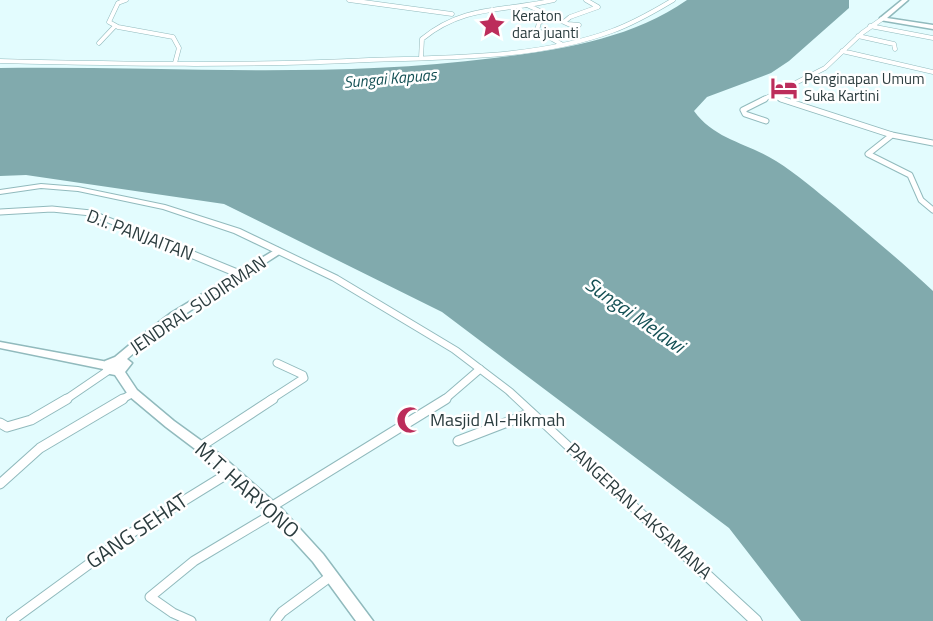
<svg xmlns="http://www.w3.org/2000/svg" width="933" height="621" font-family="'Titillium Web',sans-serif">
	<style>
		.water { fill: #81aaad }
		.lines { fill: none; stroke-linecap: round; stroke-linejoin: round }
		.minor-far3-casing { stroke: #91babd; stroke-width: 5 }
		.minor-far2-casing { stroke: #91babd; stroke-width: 7 }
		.minor-far1-casing { stroke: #91babd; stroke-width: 9 }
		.minor-casing { stroke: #91babd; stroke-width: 11 }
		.tertiary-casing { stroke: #91babd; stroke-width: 2 }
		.primary-casing { stroke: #91babd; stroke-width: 3 }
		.trunk-casing { stroke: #91babd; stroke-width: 3 }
		.minor-far3 { stroke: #fff; stroke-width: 4 }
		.minor-far2 { stroke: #fff; stroke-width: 5 }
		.minor-far1 { stroke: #fff; stroke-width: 7 }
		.minor { stroke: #fff; stroke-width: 9 }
		.tertiary { fill: #fff; fill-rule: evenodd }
		.primary { fill: #fff; fill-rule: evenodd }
		.trunk { fill: #fff; fill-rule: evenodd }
		.labels { text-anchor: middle; stroke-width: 5; stroke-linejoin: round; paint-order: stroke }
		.far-poi-label { font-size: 15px; fill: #2c3d3f; stroke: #fff; text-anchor: start }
		.far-water-label { font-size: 16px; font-style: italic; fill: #155155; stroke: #fff }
		.street-label { font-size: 18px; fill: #2c3d3f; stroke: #fff }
		.poi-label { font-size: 18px; fill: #2c3d3f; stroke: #fff; text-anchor: start }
		.water-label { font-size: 20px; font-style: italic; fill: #155155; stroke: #fff }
		.near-street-label { font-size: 21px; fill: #2c3d3f; stroke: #fff }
	</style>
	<rect width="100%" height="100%" fill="#e3fcfe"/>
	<path class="water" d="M687,0H849V8L789,61L771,73L707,97L694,111C715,140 748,143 776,161C797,174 816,191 835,206C868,234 901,261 933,291V621H801L729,528L442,312L224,204L26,175L0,176V68C165,66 330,79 494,58C560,50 631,39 687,0Z"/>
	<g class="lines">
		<defs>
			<path id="minor-far3" d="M126,0L118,3L109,22L118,27L173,37L179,48L175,63
				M349,0L452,14
				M529,6L549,15L539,23L537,30L561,44
				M549,15L568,24L579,25
				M564,22L570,17L598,7L586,0
				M870,26L933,38
				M858,36L894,44L895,49
				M99,43L115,26
				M842,51L933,72
				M421,58L422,39C465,4 504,12 554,0
				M0,61C123,64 246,66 369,60C449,57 536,59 612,31C634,23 653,12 673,0
				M772,96L785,100
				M762,100L825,68L862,33L882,19"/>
			<path id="minor-far2" d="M765,99L743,110L745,114L766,121
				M781,99L892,135L933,143
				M892,135L868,154L910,175L921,200L933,210
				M0,212L52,209L91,213L133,230"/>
			<path id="minor-far1" d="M130,229L242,275
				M65,400L109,370
				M121,400L133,393
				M270,400L304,378L303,375L277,363
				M444,400L480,369"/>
			<path id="minor" d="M0,423L7,427L31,420L67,399
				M458,441L531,413
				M201,446L273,399
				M0,484L40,448L123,399
				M271,507L446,399
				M11,621L133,532L232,471
				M191,621L173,613L150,597L194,561L276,512
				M275,621L282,612L331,576"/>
			<path id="tertiary" d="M41,184L78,187L165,205L240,229L338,276L458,348L512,389L760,617L762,621H748L506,393L452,352L332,280L234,233L163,209L78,191L41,188L0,194V190Z"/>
			<path id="primary" d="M902,0H908L887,18L933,25V29L880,20V18Z
				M0,342L108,362L114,366L108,370L0,348Z"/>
			<path id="trunk" d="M278,248L283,251L281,253C229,287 173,317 127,359L132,363L125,372L137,390L174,421L221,455L281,508L323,554L373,621H356L313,562L271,516L211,461L166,427L129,396L115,375L105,373L103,370L105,361L115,357L133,342L171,313Z"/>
		</defs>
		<use href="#minor-far3" class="minor-far3-casing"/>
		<use href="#minor-far2" class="minor-far2-casing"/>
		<use href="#minor-far1" class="minor-far1-casing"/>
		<use href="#minor" class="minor-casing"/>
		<use href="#tertiary" class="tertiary-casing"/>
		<use href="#primary" class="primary-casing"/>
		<use href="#trunk" class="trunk-casing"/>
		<use href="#minor-far3" class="minor-far3"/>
		<use href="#minor-far2" class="minor-far2"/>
		<use href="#minor-far1" class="minor-far1"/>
		<use href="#minor" class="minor"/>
		<use href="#tertiary" class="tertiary"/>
		<use href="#primary" class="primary"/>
		<use href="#trunk" class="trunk"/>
	</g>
	<defs>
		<symbol id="sight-bare" viewBox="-9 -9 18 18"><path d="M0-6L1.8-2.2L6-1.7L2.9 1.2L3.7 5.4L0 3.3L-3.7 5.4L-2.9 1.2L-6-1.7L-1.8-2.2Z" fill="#bc2d5b" stroke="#fff" stroke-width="2.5" paint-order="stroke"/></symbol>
		<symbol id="hotel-bare" viewBox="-9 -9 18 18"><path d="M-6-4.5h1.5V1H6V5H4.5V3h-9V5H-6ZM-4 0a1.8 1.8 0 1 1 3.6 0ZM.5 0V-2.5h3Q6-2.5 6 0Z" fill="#bc2d5b" stroke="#fff" stroke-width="2.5" paint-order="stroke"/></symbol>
		<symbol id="mosque-bare" viewBox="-9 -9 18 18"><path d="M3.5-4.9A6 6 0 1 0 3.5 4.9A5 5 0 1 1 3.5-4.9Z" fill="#bc2d5b" stroke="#fff" stroke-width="2.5" paint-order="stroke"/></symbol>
	</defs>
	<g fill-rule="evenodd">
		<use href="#sight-bare" x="473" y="6" width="38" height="38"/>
		<use href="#hotel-bare" x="765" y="69" width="38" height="38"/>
		<use href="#mosque-bare" x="391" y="401" width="38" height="38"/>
	</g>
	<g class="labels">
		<g class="far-poi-label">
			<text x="512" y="21">Keraton<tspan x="512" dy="17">dara juanti</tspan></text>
			<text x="804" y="84">Penginapan Umum<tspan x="804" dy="17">Suka Kartini</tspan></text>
		</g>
		<g class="far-water-label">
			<text transform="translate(390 78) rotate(-5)" y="6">Sungai Kapuas</text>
		</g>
		<g class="street-label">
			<text transform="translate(140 235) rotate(21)" y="6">D.I. PANJAITAN</text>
			<text transform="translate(198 305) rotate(-34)" y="6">JENDRAL SUDIRMAN</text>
			<text transform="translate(639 511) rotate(43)" y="6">PANGERAN LAKSAMANA</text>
		</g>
		<g class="poi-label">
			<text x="430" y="426">Masjid Al-Hikmah</text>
		</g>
		<g class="water-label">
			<text transform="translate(635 315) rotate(35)" y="7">Sungai Melawi</text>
		</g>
		<g class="near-street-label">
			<text transform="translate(247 490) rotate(42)" y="7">M.T. HARYONO</text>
			<text transform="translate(137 531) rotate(-34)" y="7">GANG SEHAT</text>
		</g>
	</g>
</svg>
